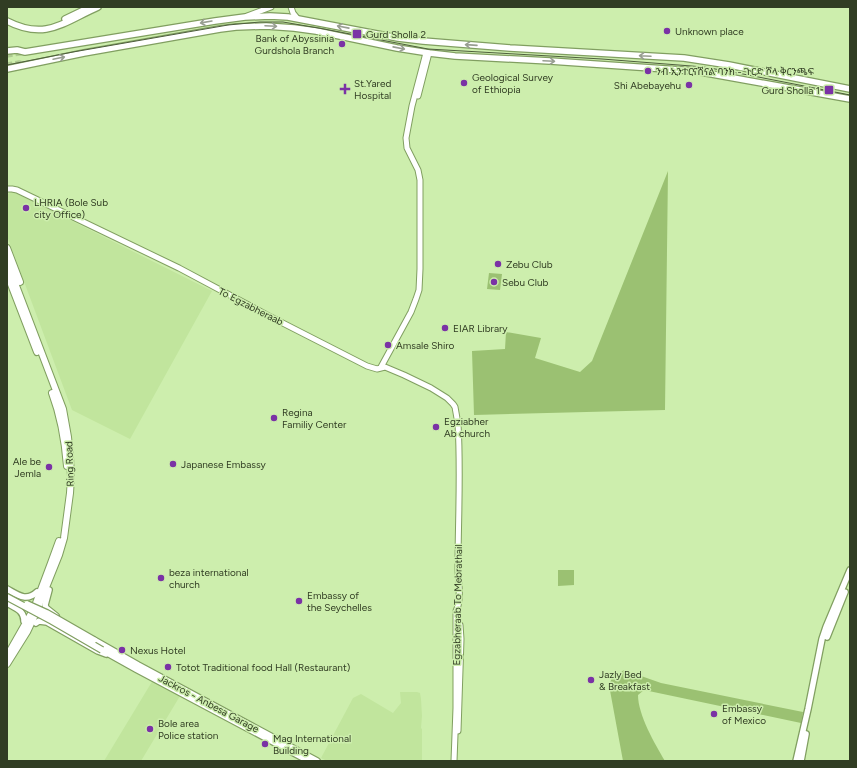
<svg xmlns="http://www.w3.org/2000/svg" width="857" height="768" font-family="Figtree,'Noto Sans Ethiopic',sans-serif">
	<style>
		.built { fill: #c1e59d }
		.green { fill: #9bc172 }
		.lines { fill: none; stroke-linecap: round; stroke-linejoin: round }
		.primary-tunnel { stroke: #aecb91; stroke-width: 5.5; stroke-dasharray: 5.5 3; stroke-linecap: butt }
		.secondary-casing { stroke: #819f61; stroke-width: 7 }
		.primary-casing { stroke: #819f61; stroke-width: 8 }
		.highway-casing { stroke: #819f61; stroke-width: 8 }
		.secondary { stroke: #fff; stroke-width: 5 }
		.primary { stroke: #fff; stroke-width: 5.5 }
		.highway { stroke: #fff; stroke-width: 6 }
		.tram { stroke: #4e5e3d; stroke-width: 1 }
		.primary-bridge-casing { stroke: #819f61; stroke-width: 8; stroke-linecap: butt }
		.primary-bridge { stroke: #fff; stroke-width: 5.5 }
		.oneway { stroke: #989e91 }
		.poi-dot { fill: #7a32a5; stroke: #cdeead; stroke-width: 1.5 }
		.labels { text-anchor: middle; stroke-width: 3; stroke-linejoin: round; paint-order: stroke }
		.poi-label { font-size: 10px; fill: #313d23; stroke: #cdeead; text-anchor: start }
		.street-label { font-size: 10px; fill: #313d23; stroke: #cdeead }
	</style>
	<rect width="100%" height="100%" fill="#cdeead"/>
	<path class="built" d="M12,191L212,291L130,439L72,410L7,236V195Z
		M153,680L180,696L141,761H104Z
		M400,692H417L420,693L421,699L422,716L421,728L422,729V761H327L321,758L353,698L361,694L393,713L401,703Z"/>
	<path class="green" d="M668,171L665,410L474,415L472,351L505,349L506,332L541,338L535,358L580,372L592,361Z
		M489,273L502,274L500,290L487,289Z
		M558,570H574V585L558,586Z
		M624,670L661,683L803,712L801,723L644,690L638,695C638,715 655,744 665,761H623L609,685L612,678Z"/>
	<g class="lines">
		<path class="primary-tunnel" d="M7,55L25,52
			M7,65L19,63L26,65"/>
		<defs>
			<path id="secondary" d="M291,7L293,13L297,18
				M247,16L271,7
				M418,96L429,53
				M7,189H12L17,190L179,268L269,316L367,366L377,369L385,367L404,375L431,388L447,398L453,404L455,407L458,424C461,472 458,520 458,568C458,580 462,600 456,611V708L454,761
				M381,367L411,312L416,299L419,290L420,269V180L418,170L407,148L406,138L412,106L426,53
				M458,731L461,639L460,625"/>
			<path id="primary" d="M65,19L90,7
				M7,21C46,41 64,22 98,7
				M7,51L17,50L25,52L215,21L245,17L270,16L288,17L398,38L423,41L510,48L684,58L729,65L850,89
				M7,69L84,53L220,29L236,27L266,26L294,28L316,31L397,48L429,53L455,56L550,61L695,71L850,99
				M7,589C18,595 26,602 37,592
				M49,590L45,605L46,608L56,616
				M7,603C15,608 24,610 24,621
				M36,623L39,621L47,622L98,651L106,654
				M827,637L845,592
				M94,640L138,665L317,761
				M102,650L136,669L309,761
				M796,761L808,709L822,639L826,627L850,570
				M801,761L806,734"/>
			<path id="highway" d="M7,248L20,282
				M7,262L63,409L68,437L70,457L71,477L70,493L64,538L59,555L35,615L27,632L7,664
				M7,274L37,352
				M52,393C61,417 65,441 67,466
				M36,603L51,563L59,541
				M7,656L32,612"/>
		</defs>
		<use href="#secondary" class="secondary-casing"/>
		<use href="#primary" class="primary-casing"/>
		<use href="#highway" class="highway-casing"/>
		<use href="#secondary" class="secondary"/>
		<use href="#primary" class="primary"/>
		<use href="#highway" class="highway"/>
		<path class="tram" d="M7,65L73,52L228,25L260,22H283L324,29L428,49L602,59L704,67L743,74L850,95"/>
		<defs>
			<path id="primary-bridge" d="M7,597L52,621L102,650
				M27,604L47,613L94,640"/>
		</defs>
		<use href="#primary-bridge" class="primary-bridge-casing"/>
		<use href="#primary-bridge" class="primary-bridge"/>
	</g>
	<defs><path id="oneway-shaft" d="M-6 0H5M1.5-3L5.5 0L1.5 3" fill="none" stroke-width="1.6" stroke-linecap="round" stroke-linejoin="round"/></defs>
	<g class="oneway">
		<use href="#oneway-shaft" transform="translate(206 22) rotate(170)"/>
		<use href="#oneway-shaft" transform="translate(271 26) rotate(3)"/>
		<use href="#oneway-shaft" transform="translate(343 27) rotate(-169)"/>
		<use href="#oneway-shaft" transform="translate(471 45) rotate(-176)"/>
		<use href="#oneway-shaft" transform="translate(399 48) rotate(11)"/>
		<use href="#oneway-shaft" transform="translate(645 56) rotate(-177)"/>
		<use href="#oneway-shaft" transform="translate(59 58) rotate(-12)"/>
		<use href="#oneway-shaft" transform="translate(549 61) rotate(3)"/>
	</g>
	<g class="poi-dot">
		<circle cx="667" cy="31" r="4"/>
		<rect x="352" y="29" width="10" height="10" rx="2"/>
		<circle cx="342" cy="44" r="4"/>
		<circle cx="648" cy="71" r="4"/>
		<circle cx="464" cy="83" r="4"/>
		<circle cx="689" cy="85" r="4"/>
		<path d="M343 83h4v4h4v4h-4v4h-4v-4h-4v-4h4z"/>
		<rect x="824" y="85" width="10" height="10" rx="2"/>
		<circle cx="26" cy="208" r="4"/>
		<circle cx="498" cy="264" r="4"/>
		<circle cx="494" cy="282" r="4"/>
		<circle cx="445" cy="328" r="4"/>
		<circle cx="388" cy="345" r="4"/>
		<circle cx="274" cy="418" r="4"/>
		<circle cx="436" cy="427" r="4"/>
		<circle cx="173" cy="464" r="4"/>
		<circle cx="49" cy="467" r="4"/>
		<circle cx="161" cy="578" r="4"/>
		<circle cx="299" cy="601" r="4"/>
		<circle cx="122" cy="650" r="4"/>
		<circle cx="168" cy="667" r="4"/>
		<circle cx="591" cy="680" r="4"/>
		<circle cx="714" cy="714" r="4"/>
		<circle cx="150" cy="729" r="4"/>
		<circle cx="265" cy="744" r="4"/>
	</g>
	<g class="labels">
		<g class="poi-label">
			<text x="675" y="35">Unknown place</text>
			<text x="366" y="38">Gurd Sholla 2</text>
			<text x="334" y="42" text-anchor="end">Bank of Abyssinia<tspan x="334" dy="12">Gurdshola Branch</tspan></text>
			<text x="656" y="75">ንብ ኢንተርናሽናል ባንክ - ጉርድ ሾላ ቅርንጫፍ</text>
			<text x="472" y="81">Geological Survey<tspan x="472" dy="12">of Ethiopia</tspan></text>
			<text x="354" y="87">St.Yared<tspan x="354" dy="12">Hospital</tspan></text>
			<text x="681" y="89" text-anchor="end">Shi Abebayehu</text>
			<text x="820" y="94" text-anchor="end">Gurd Sholla 1</text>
			<text x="34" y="206">LHRIA (Bole Sub<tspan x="34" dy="12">city Office)</tspan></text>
			<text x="506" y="268">Zebu Club</text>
			<text x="502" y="286">Sebu Club</text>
			<text x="453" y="332">EIAR Library</text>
			<text x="396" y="349">Amsale Shiro</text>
			<text x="282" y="416">Regina<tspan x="282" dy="12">Familiy Center</tspan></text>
			<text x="444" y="425">Egziabher<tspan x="444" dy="12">Ab church</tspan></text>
			<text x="41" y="465" text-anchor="end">Ale be<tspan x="41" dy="12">Jemla</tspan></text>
			<text x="181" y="468">Japanese Embassy</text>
			<text x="169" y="576">beza international<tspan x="169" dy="12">church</tspan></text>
			<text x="307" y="599">Embassy of<tspan x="307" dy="12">the Seychelles</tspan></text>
			<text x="130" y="654">Nexus Hotel</text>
			<text x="176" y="671">Totot Traditional food Hall (Restaurant)</text>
			<text x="599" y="678">Jazly Bed<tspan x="599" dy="12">&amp; Breakfast</tspan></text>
			<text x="722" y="712">Embassy<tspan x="722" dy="12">of Mexico</tspan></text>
			<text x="158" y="727">Bole area<tspan x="158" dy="12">Police station</tspan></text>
			<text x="273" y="742">Mag International<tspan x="273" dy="12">Building</tspan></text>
		</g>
		<g class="street-label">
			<text transform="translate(251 306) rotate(27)" y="4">To Egzabheraab</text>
			<text transform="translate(69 464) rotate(-92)" y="4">Ring Road</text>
			<text transform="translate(457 605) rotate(-89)" y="4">Egzabheraab To Mebrathail</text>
			<text transform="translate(209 703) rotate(28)" y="4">Jackros - Anbesa Garage</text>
		</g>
	</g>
	<rect width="857" height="768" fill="none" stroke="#313d23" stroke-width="16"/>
</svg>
